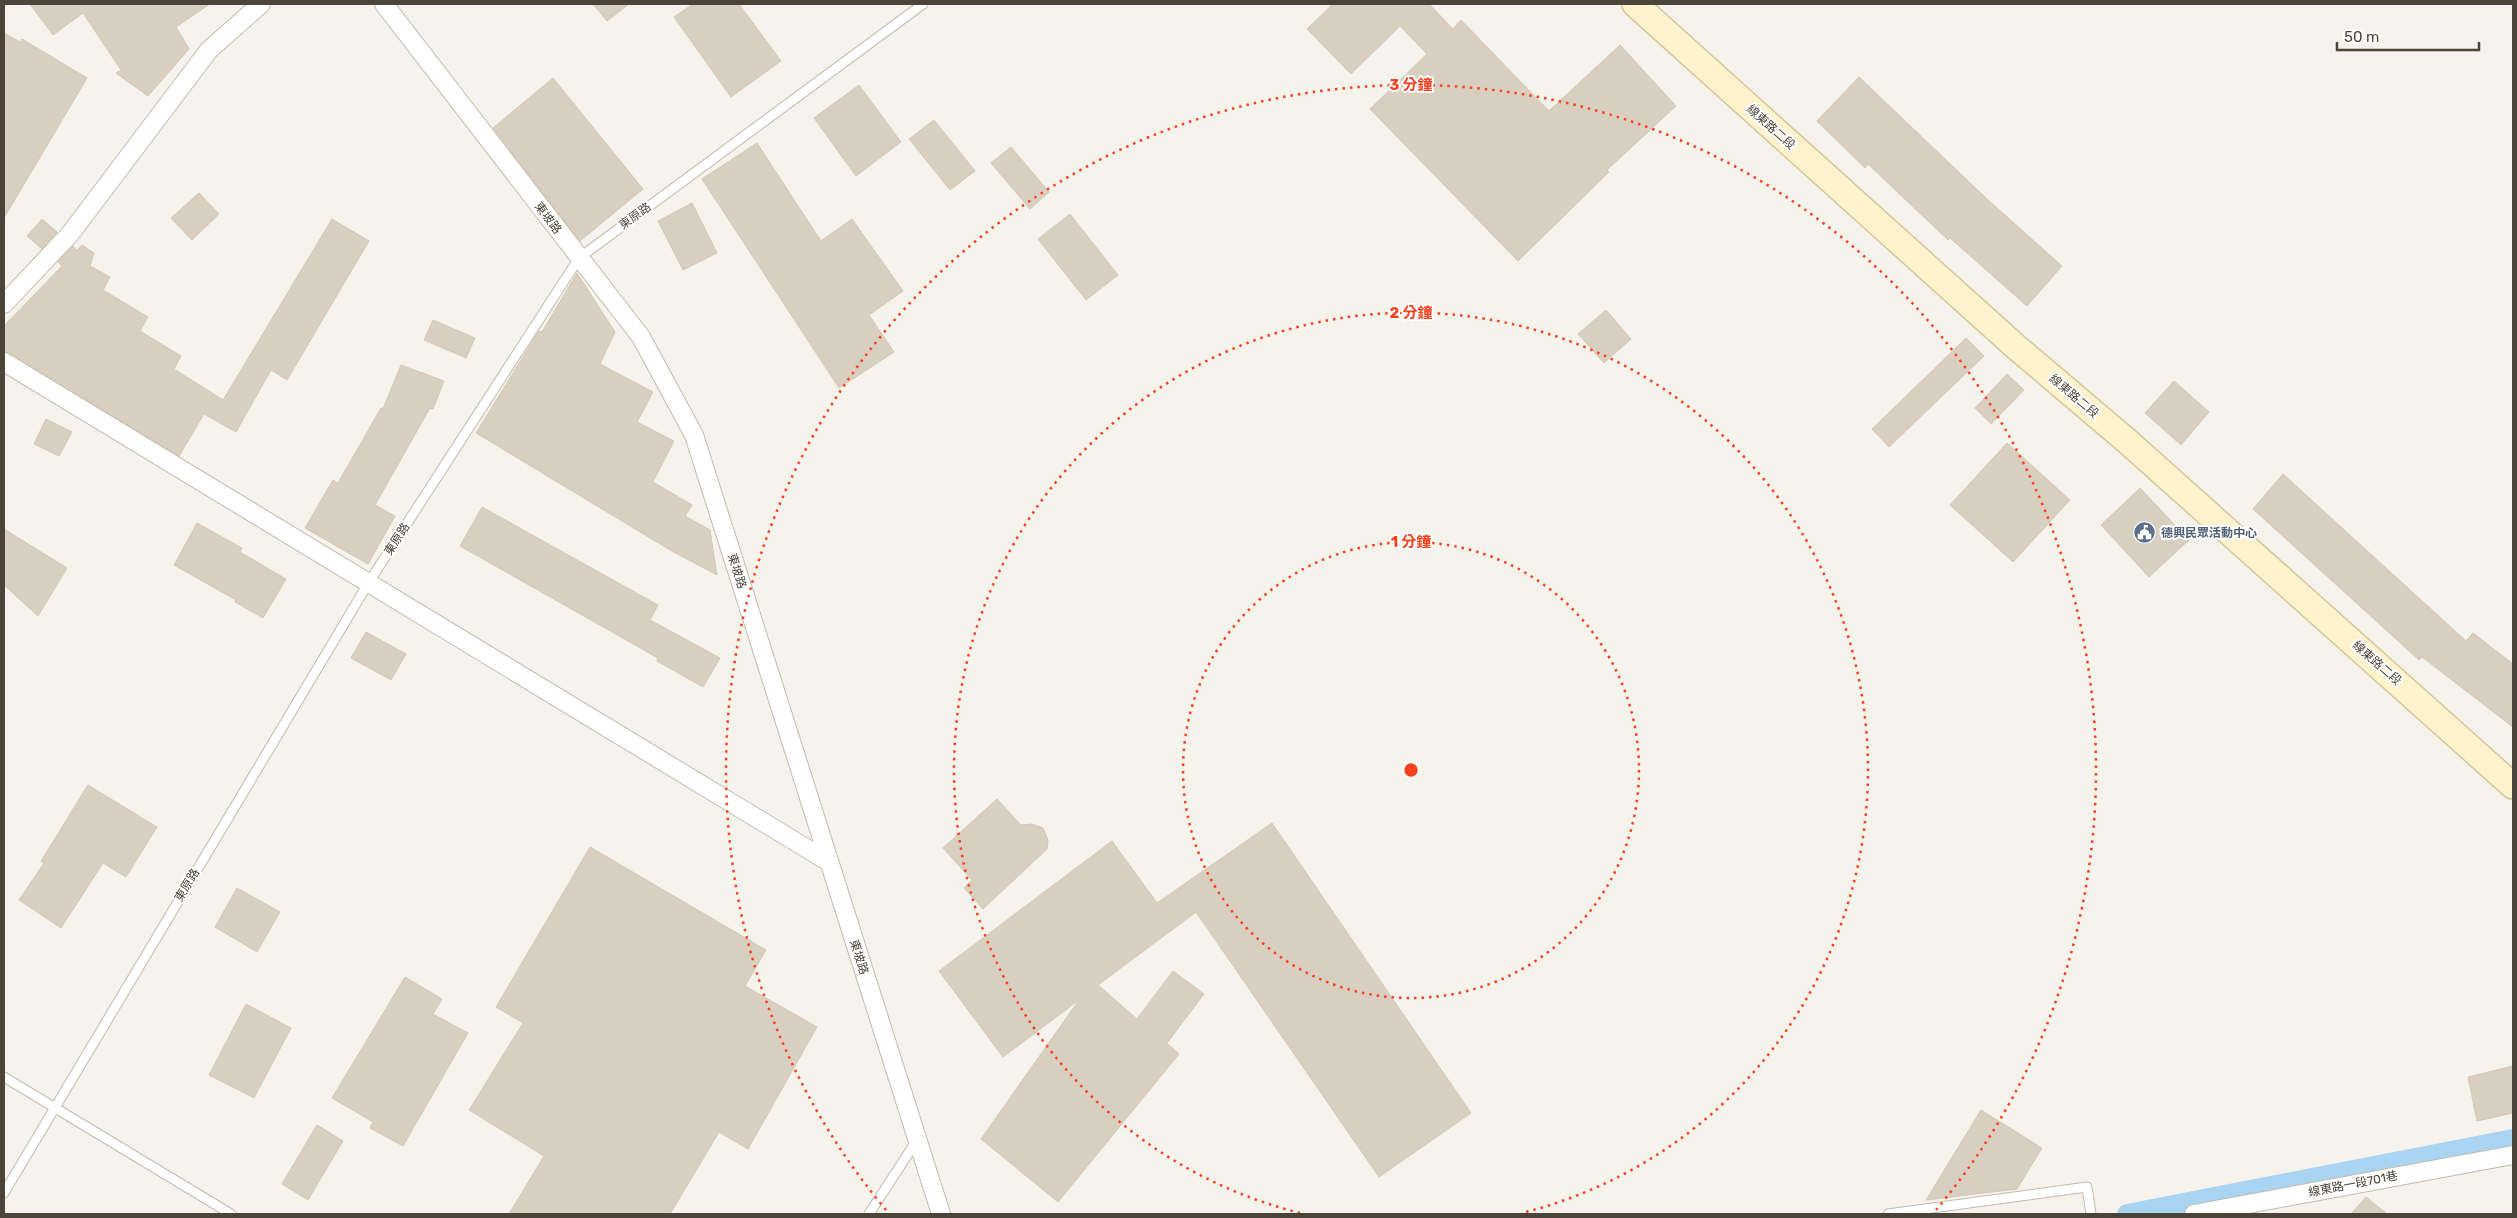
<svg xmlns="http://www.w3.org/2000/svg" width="2517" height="1218" font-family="Rubik,'Noto Sans TC',sans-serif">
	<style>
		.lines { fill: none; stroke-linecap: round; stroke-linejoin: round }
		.canal { stroke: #a9d4f2; stroke-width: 20 }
		.building { fill: #d8cfc1; stroke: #d3c7b4 }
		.service-casing { stroke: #c2bbae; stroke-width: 11 }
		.minor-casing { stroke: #c2bbae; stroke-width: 20 }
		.secondary-casing { stroke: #d6c79b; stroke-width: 28 }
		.service { stroke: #fff; stroke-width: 9 }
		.minor { stroke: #fff; stroke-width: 18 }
		.secondary { stroke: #fff3cd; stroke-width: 25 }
		.ring { fill: none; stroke: #fc3f1d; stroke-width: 2.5; stroke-dasharray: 2.5 5 }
		.labels { text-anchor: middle; stroke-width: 4; stroke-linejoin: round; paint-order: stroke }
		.street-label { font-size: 12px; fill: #4b4439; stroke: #fff }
		.service-label { font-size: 12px; font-weight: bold; fill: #4e5e75; stroke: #fff; text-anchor: start }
		.centre { fill: #fc3f1d; stroke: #fff; stroke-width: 2.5 }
		.ring-label { font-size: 15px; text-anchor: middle; font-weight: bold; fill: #fc3f1d; stroke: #fff; stroke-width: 4; stroke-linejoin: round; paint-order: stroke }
	</style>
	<rect width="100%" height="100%" fill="#f6f3ec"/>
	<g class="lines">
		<path class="canal" d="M2127,1214L2513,1139"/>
	</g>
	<path class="building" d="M30,4H210L176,27L189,49L148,96L116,73L121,70L83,13L53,35Z
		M593,4H629L607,21Z
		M693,4H739L781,61L731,97L674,17Z
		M1333,4H1429L1453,29L1461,20L1549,111L1620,45L1676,106L1607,170L1609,172L1518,261L1370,109L1427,54L1400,26L1351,74L1307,29Z
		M4,33L20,42L22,39L87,78L4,218Z
		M1859,77L1987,199L2062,266L2027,306L1950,238L1948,240L1868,164L1865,168L1817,121Z
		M553,78L643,189L580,241L493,128Z
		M859,85L901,142L856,176L814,118Z
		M934,120L975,171L950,190L909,139Z
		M757,143L821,241L852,219L903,291L869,315L894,352L839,388L702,179Z
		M1011,147L1049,192L1030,209L991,163Z
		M199,193L219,214L192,240L171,218Z
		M692,203L717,253L683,270L658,221Z
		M1070,214L1118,275L1086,300L1038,239Z
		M42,219L57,232L42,249L27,236Z
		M332,219L369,241L287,380L271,370L236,432L204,414L179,456L4,351V326L62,266L58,262L73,246L77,250L82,245L94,253L90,266L110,277L103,290L148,317L140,331L181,356L174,369L223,400Z
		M577,273L615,332L600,364L653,392L637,422L674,441L653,482L692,505L685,516L710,530L717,575L670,550L476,433L539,331L542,332Z
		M1606,310L1631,339L1604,363L1578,334Z
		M433,320L475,338L466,358L424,340Z
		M1966,338L1984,356L1889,447L1872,429Z
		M401,365L444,381L433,409L430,408L375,505L395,516L368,564L305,528L333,480L338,483L381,408L383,409Z
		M2007,374L2024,390L1991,424L1975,408Z
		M2174,381L2209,412L2181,445L2145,413Z
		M46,419L72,432L59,456L34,444Z
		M2007,443L2070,500L2013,562L1950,505Z
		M2283,474L2466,641L2473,633L2513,664V727L2422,657L2419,660L2253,509Z
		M2140,488L2189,540L2149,577L2101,525Z
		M482,507L658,605L650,620L720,658L703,687L657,661L658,658L460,546Z
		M197,523L242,548L240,552L286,579L263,618L235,602L236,600L174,565Z
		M4,529L67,568L38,616L4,585Z
		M366,632L406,654L391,680L351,658Z
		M88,785L157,827L126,877L103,863L61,928L19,900L44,863L41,861Z
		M997,799L1021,825L1032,824L1043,828L1048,840L1047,849L983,909L964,888L972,880L943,848Z
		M1272,823L1471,1113L1379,1177L1196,912L1098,985L1137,1019L1173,971L1204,994L1167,1043L1179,1054L1058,1202L981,1139L1079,1000L1003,1057L939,971L1112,841L1157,903Z
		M590,847L766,950L745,986L817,1027L748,1149L719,1132L670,1214H509L544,1156L469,1110L523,1023L496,1007Z
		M237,888L280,912L257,952L215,927Z
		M405,977L442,999L433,1014L468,1033L403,1146L370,1128L373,1122L332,1098Z
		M246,1004L291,1028L254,1098L209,1075Z
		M2513,1066V1113L2477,1121L2468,1077Z
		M1981,1110L2042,1148L2017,1189L1926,1200Z
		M317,1125L343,1141L308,1200L282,1184Z
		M2366,1197L2387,1214H2351Z"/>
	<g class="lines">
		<defs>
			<path id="service" d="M4,1077L231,1214
				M4,1193L369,582L579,258L923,4
				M869,1214L917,1140
				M1888,1214L2087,1187L2091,1214"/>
			<path id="minor" d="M384,4L641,337L694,435L941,1214
				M4,304L70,234L209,50L261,4
				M4,362L829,862
				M2194,1214L2513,1155"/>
			<path id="secondary" d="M1635,4L2015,346L2127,441L2513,786"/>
		</defs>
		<use href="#service" class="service-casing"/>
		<use href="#minor" class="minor-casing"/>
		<use href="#secondary" class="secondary-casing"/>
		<use href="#service" class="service"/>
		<use href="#minor" class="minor"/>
		<use href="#secondary" class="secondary"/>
	</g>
	<g class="ring">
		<circle cx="1411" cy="770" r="228"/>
		<path d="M1300 1213A457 457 0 1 1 1522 1213"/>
		<path d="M886 1210A685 685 0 1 1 1936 1210"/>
	</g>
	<defs>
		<symbol id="civic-disc" viewBox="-11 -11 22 22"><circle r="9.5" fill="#5c6f8a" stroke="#fff"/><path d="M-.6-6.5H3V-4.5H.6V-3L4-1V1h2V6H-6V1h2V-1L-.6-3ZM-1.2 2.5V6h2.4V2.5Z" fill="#fff"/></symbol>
	</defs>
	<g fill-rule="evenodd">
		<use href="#civic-disc" x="2132" y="520" width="25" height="25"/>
	</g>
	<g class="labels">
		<g class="street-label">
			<text transform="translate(1771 127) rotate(42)" y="4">線東路二段</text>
			<text transform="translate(635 216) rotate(-36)" y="4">東原路</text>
			<text transform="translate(548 218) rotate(53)" y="4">東坡路</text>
			<text transform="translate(2074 396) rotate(40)" y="4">線東路二段</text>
			<text transform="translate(397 539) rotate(-57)" y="4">東原路</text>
			<text transform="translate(737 571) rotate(72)" y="4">東坡路</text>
			<text transform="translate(2377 663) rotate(41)" y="4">線東路二段</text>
			<text transform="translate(187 885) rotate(-59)" y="4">東原路</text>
			<text transform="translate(859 957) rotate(72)" y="4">東坡路</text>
			<text transform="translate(2353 1184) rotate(-11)" y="4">線東路一段701巷</text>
		</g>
		<g class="service-label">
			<text x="2161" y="537">德興民眾活動中心</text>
		</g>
	</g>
	<circle cx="1411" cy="770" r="8" class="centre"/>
	<g class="ring-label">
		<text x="1411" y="90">3 分鐘</text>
		<text x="1411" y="318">2 分鐘</text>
		<text x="1411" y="547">1 分鐘</text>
	</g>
	<rect width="2517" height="1218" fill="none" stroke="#4b4439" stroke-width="10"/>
	<path d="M2337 42v8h142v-8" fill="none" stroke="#4b4439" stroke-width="2.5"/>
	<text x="2344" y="42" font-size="15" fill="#4b4439" stroke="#ffffff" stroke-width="4" paint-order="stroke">50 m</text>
</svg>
